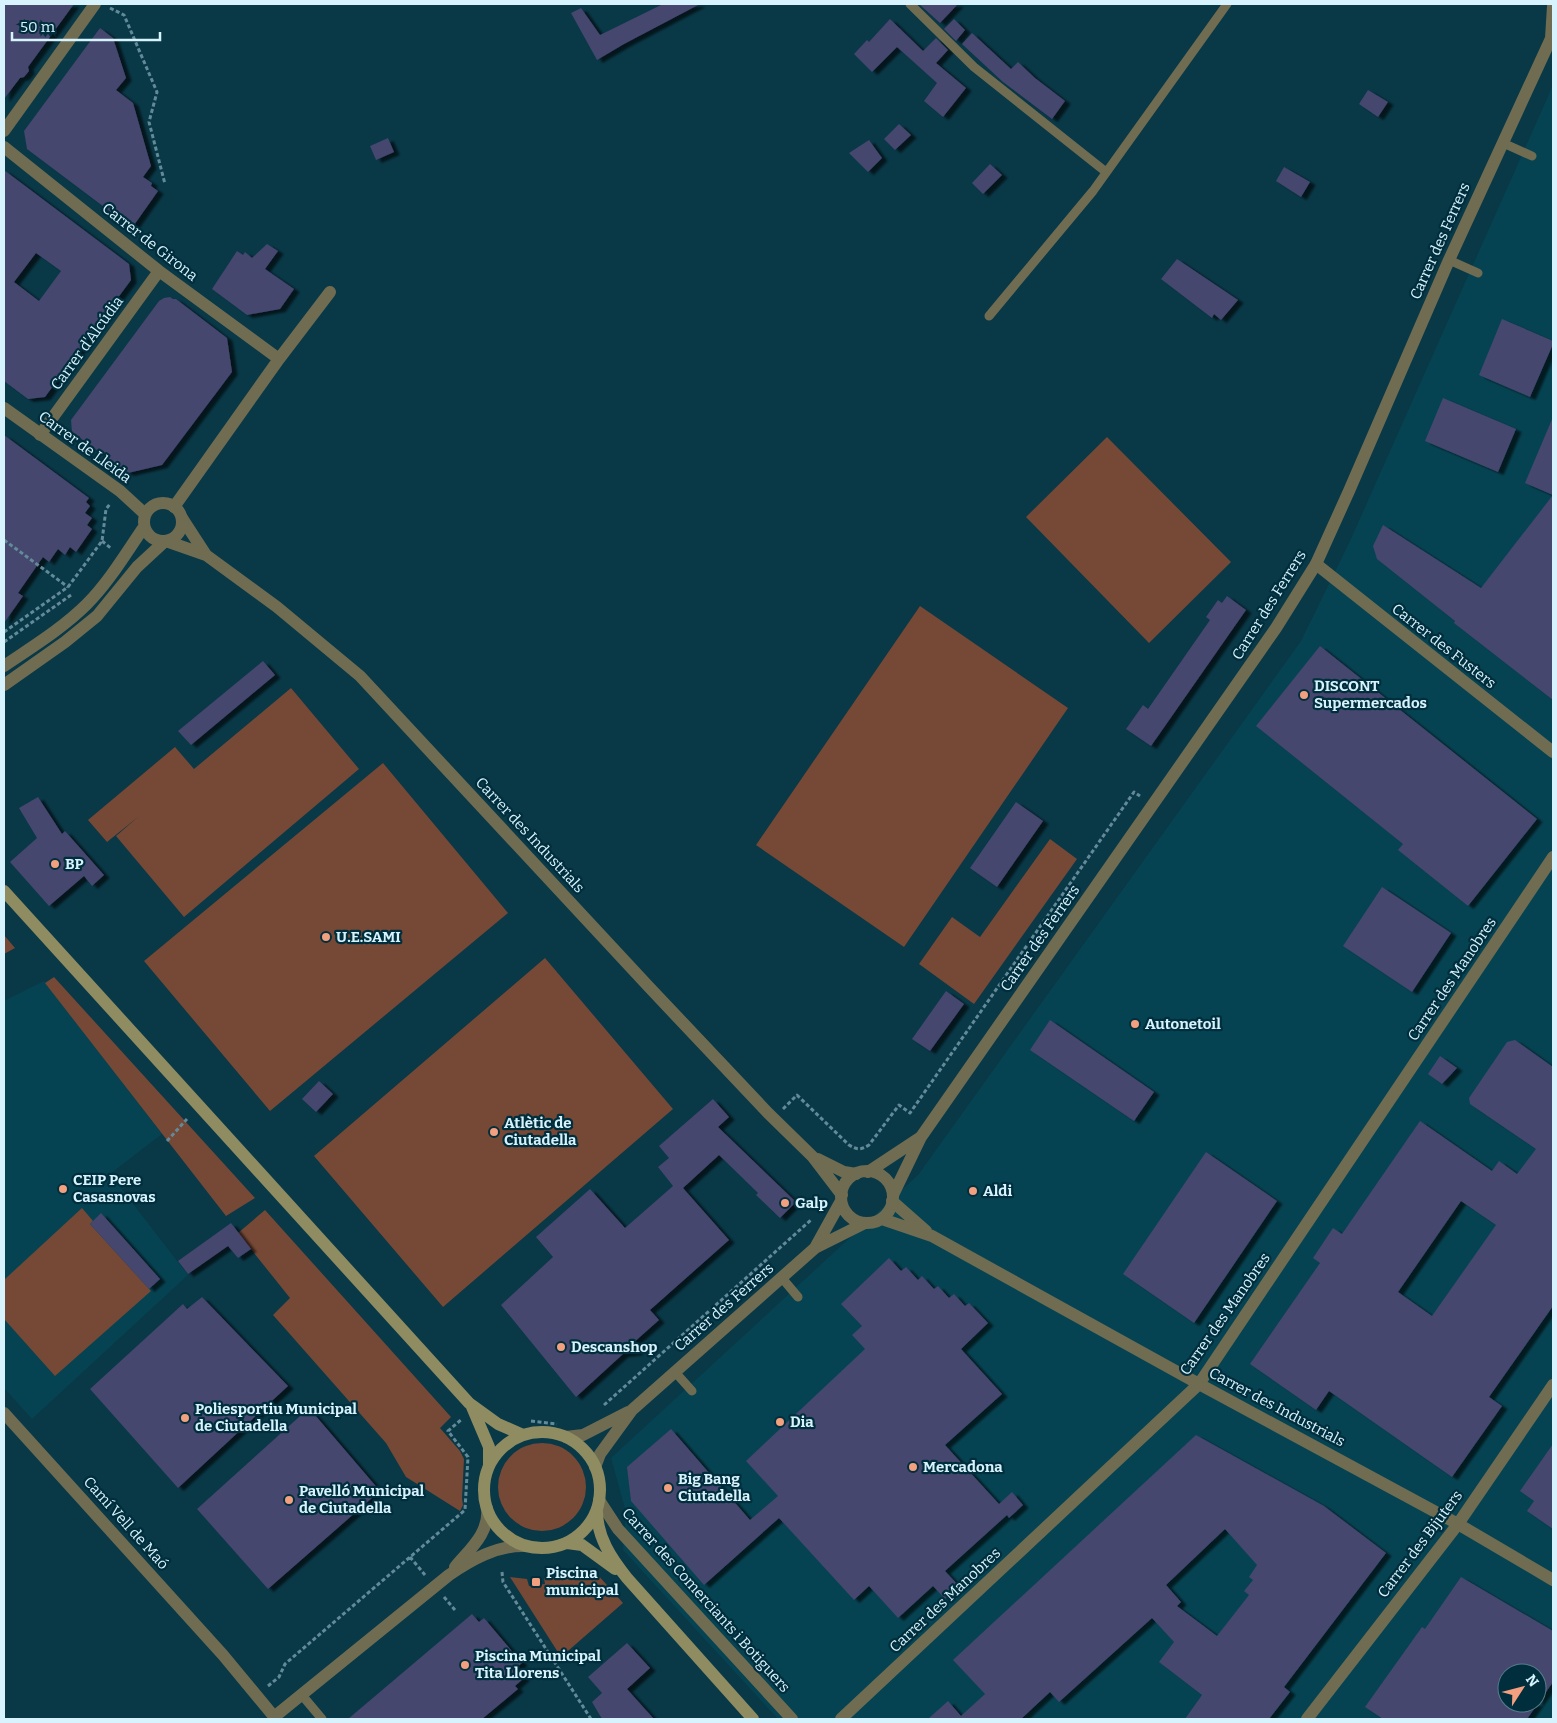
<svg xmlns="http://www.w3.org/2000/svg" width="1557" height="1723" font-family="Bitter,serif">
	<style>
		.built { fill: #064352; fill-rule: evenodd }
		.green { fill: #764836 }
		.building { fill: #45466e; fill-rule: evenodd; filter: url(#shadow) }
		.lines { fill: none; stroke-linecap: round; stroke-linejoin: round }
		.path { stroke: #638a98; stroke-width: 3; stroke-dasharray: 4 2.5; stroke-linecap: butt }
		.service { stroke: #6f6c52; stroke-width: 9 }
		.minor { stroke: #6f6c52; stroke-width: 12 }
		.tertiary { stroke: #6f6c52; stroke-width: 12 }
		.secondary { stroke: #908c61; stroke-width: 12 }
		.poi-dot { fill: #f2a07f; stroke: #002e3c; stroke-width: 2 }
		.labels { text-anchor: middle; stroke-width: 4.5; stroke-linejoin: round; paint-order: stroke }
		.street-label { font-size: 15px; fill: #d6f3fe; stroke: #002e3c }
		.poi-label { font-size: 15px; font-weight: bold; fill: #d6f3fe; stroke: #002e3c; text-anchor: start }
	</style>
	<defs>
		<filter id="shadow"><feDropShadow dx="5.5" dy="3" stdDeviation="1" flood-color="#0009"/></filter>
	</defs>
	<rect width="100%" height="100%" fill="#093847"/>
	<path class="built" d="M1553,85V1719H778L623,1550L626,1512L611,1458L918,1175L1301,641L1350,541ZM1507,1673H1537V1703H1507Z
		M44,981L162,1134L110,1174L188,1275L32,1419L4,1388V1001Z"/>
	<path class="green" d="M1107,437L1231,562L1149,643L1026,517Z
		M920,606L1068,708L904,947L756,845Z
		M291,688L359,769L184,917L116,836L138,817L107,842L88,820L175,747L194,769Z
		M383,763L508,913L270,1111L144,961Z
		M1050,839L1077,859L974,1004L919,964L952,917L980,937Z
		M4,935L15,948L4,954Z
		M545,958L673,1109L443,1307L314,1156Z
		M54,977L255,1198L226,1216L45,983Z
		M82,1208L93,1221L90,1224L151,1291L55,1376L4,1319V1280Z
		M265,1210L451,1417L440,1428L460,1451L464,1459L462,1498L463,1505L460,1511L406,1477L386,1443L273,1315L290,1298L238,1233Z
		M498 1487a44 44 0 1 1 88 0a44 44 0 1 1-88 0Z
		M577,1567L597,1574L623,1603L561,1657L510,1577L527,1579L529,1586L545,1584L544,1578C555,1572 570,1573 577,1567Z"/>
	<path class="building" d="M4,4H74L28,67L29,71L24,77L20,78L4,99Z
		M663,4H700L624,44L597,60L571,13L581,8L600,35Z
		M919,4H958L940,23Z
		M890,19L923,51L936,38L948,50L936,63L966,88L943,117L924,101L937,83L897,47L872,72L854,54L867,40L869,42Z
		M954,19L965,30L956,41L944,29Z
		M100,28L113,38L126,78L116,90L133,103L151,166L143,177L152,183L151,186L158,191L132,228L27,149L24,131Z
		M972,33L1011,69L1018,62L1035,78L1065,101L1052,119L1003,82L962,44Z
		M1368,90L1388,102L1378,117L1359,104Z
		M899,124L911,135L895,150L884,139Z
		M388,138L394,152L376,160L370,146Z
		M869,140L882,158L868,172L849,153Z
		M990,164L1002,175L983,194L972,183Z
		M1284,167L1310,182L1301,197L1276,181Z
		M4,170L129,264L131,280L45,397L28,399L4,381ZM36,253L61,271L39,301L14,282Z
		M267,244L278,251L265,269L294,289L280,309L247,315L212,289L237,251L243,255L245,252L252,258Z
		M1177,259L1238,300L1221,320L1214,314L1212,318L1161,279Z
		M170,297L173,299H176L227,338L232,372L162,465L128,473L72,432L71,420L159,301L164,298Z
		M1502,319L1553,341V344L1530,397L1479,375Z
		M1443,398L1516,429L1498,472L1425,441Z
		M1553,417V700L1454,623L1455,621L1377,559L1373,546L1383,525L1481,588L1553,495L1525,483Z
		M4,435L89,498L86,502L90,506L85,513L92,518L87,525L92,529L76,552L70,547L65,555L58,549L49,562L43,557L18,593L23,596L4,623Z
		M1227,596L1246,610L1151,746L1126,729L1143,705L1148,709L1210,620L1206,617L1218,600L1222,603Z
		M1320,646L1537,819L1468,906L1398,850L1403,844L1256,726Z
		M263,661L275,675L191,745L178,731Z
		M38,797L62,834L65,831L104,875L92,886L84,876L49,906L10,862L37,838L19,808Z
		M1016,802L1043,821L997,887L970,868Z
		M1382,887L1451,933L1412,992L1343,946Z
		M946,991L964,1004L930,1051L912,1039Z
		M1050,1020L1154,1092L1134,1121L1030,1050Z
		M1515,1040L1553,1067V1306L1489,1397L1502,1406L1452,1477L1329,1391L1316,1410L1250,1364L1320,1263L1313,1258L1333,1228L1342,1234L1420,1121L1492,1171L1499,1161L1517,1174L1536,1149L1470,1104L1469,1098L1507,1042ZM1461,1201L1496,1225L1432,1316L1398,1292Z
		M1440,1056L1457,1068L1442,1084L1428,1074Z
		M319,1081L333,1094L316,1112L302,1099Z
		M713,1099L729,1117L718,1127L796,1202L780,1218L756,1195L758,1193L719,1155L683,1188L729,1240L650,1310L659,1320L632,1344L638,1352L623,1354L576,1397L501,1305L553,1257L536,1237L590,1189L625,1228L673,1186L658,1167L669,1158L659,1146Z
		M1206,1152L1277,1201L1194,1323L1123,1274Z
		M101,1213L160,1279L149,1289L90,1224Z
		M231,1223L251,1249L238,1258L228,1246L188,1274L178,1261Z
		M889,1258L901,1271L906,1267L918,1280L922,1276L934,1289L938,1286L949,1298L954,1294L965,1306L969,1303L988,1323L961,1349L1002,1394L945,1445L999,1504L1012,1492L1023,1505L1009,1518L1007,1515L945,1571L959,1586L945,1599L933,1586L898,1618L869,1586L854,1600L779,1518L704,1585L631,1501L627,1467L671,1429L750,1520L778,1496L746,1461L865,1349L852,1335L862,1326L841,1304Z
		M202,1297L288,1386L178,1488L90,1389L183,1304L187,1309Z
		M309,1408L380,1491L268,1589L197,1509Z
		M1196,1435L1324,1506L1386,1553L1284,1687L1290,1692L1269,1719H1185L1202,1695L1159,1662L1174,1642L1152,1618L1059,1702L1050,1692L1021,1719H928L948,1701L961,1716L985,1694L953,1660ZM1225,1529L1257,1565L1249,1577L1253,1580L1244,1591L1249,1595L1217,1636L1177,1606L1181,1602L1166,1585Z
		M1553,1444V1529L1527,1511L1534,1501L1520,1491Z
		M1461,1577L1553,1631V1682L1527,1719H1383L1365,1707L1422,1627L1425,1629ZM1507,1673H1537V1703H1507Z
		M472,1614L479,1622L484,1618L522,1663L516,1668L524,1678L515,1686L518,1689L482,1719H348Z
		M627,1643L650,1668L627,1689L654,1719H602L592,1702L602,1693L588,1677Z"/>
	<g class="lines">
		<path class="path" d="M110,8L124,15L157,92L149,122L165,184
			M4,540L68,587
			M102,541L112,549
			M4,632L68,587L102,541L106,509L110,504
			M4,642L71,595
			M783,1109L797,1095L849,1145C857,1150 861,1150 869,1145L899,1105L910,1113L1134,792L1140,796
			M167,1141L187,1119
			M604,1405L812,1219
			M531,1421L557,1424
			M410,1557L425,1575
			M502,1572L503,1582L591,1719
			M444,1597L455,1610
			M268,1686L279,1677L285,1664L465,1510L468,1457L448,1431L462,1419"/>
		<path class="service" d="M910,4L974,67L1106,172
			M1503,143L1532,156
			M1449,260L1478,273
			M989,316L1093,191L1227,4
			M782,1278L798,1297
			M675,1372L692,1391
			M301,1694L322,1719"/>
		<path class="minor" d="M4,131L95,4
			M4,147L159,271L279,359
			M40,435L159,271
			M174,507L279,359L330,292
			M182,518L206,555
			M166,541L206,555L277,607L360,676L649,987L768,1113L813,1157L842,1195
			M1316,564L1553,752
			M818,1159L844,1172L856,1174
			M892,1201L926,1231
			M882,1219L932,1236L1199,1384L1458,1524L1553,1580
			M4,1413L223,1655L276,1719
			M599,1500L618,1529L792,1719
			M455,1567C469,1550 490,1533 487,1508
			M274,1717L449,1575C471,1560 497,1545 525,1546
			M841,1719L1199,1384L1553,857
			M1307,1719L1458,1524L1553,1385"/>
		<path class="tertiary" d="M1551,38L1553,6
			M4,408L120,491L145,514
			M144 522a19 19 0 1 1 38 0a19 19 0 1 1-38 0Z
			M4,666C32,647 63,628 87,604C109,582 126,553 144,527
			M4,685L65,642L97,616L137,567L164,542
			M841 1197a26 26 0 1 1 52 0a26 26 0 1 1-52 0Z
			M868,1172L921,1137
			M893,1195L921,1137L1276,628L1316,564L1349,491L1449,260L1553,34
			M815,1248L841,1201
			M566,1437L583,1435L628,1412
			M595,1467L600,1454L632,1410L815,1248L865,1223"/>
		<path class="secondary" d="M4,891L469,1403L498,1424L523,1435
			M472,1407L489,1447V1466
			M484 1490a58 58 0 1 1 116 0a58 58 0 1 1-116 0Z
			M597,1511C597,1537 611,1558 627,1578L753,1719
			M567,1543L582,1545L615,1569"/>
	</g>
	<g class="poi-dot">
		<circle cx="1304" cy="695" r="5"/>
		<circle cx="55" cy="864" r="5"/>
		<circle cx="326" cy="937" r="5"/>
		<circle cx="1135" cy="1024" r="5"/>
		<circle cx="494" cy="1132" r="5"/>
		<circle cx="63" cy="1189" r="5"/>
		<circle cx="973" cy="1191" r="5"/>
		<circle cx="785" cy="1203" r="5"/>
		<circle cx="561" cy="1347" r="5"/>
		<circle cx="185" cy="1418" r="5"/>
		<circle cx="780" cy="1422" r="5"/>
		<circle cx="913" cy="1467" r="5"/>
		<circle cx="668" cy="1488" r="5"/>
		<circle cx="289" cy="1500" r="5"/>
		<rect x="531" y="1577" width="10" height="10" rx="2.5"/>
		<circle cx="465" cy="1665" r="5"/>
	</g>
	<g class="labels">
		<g class="street-label">
			<text transform="translate(1440 241) rotate(-66)" y="5">Carrer des Ferrers</text>
			<text transform="translate(150 242) rotate(38)" y="5">Carrer de Girona</text>
			<text transform="translate(87 343) rotate(-54)" y="5">Carrer d'Alcúdia</text>
			<text transform="translate(85 447) rotate(36)" y="5">Carrer de Lleida</text>
			<text transform="translate(1269 605) rotate(-58)" y="5">Carrer des Ferrers</text>
			<text transform="translate(1444 646) rotate(38)" y="5">Carrer des Fusters</text>
			<text transform="translate(530 835) rotate(47)" y="5">Carrer des Industrials</text>
			<text transform="translate(1040 938) rotate(-55)" y="5">Carrer des Ferrers</text>
			<text transform="translate(1452 979) rotate(-56)" y="5">Carrer des Manobres</text>
			<text transform="translate(724 1307) rotate(-41)" y="5">Carrer des Ferrers</text>
			<text transform="translate(1225 1314) rotate(-55)" y="5">Carrer des Manobres</text>
			<text transform="translate(1277 1407) rotate(28)" y="5">Carrer des Industrials</text>
			<text transform="translate(126 1523) rotate(48)" y="5">Camí Vell de Maó</text>
			<text transform="translate(1420 1544) rotate(-53)" y="5">Carrer des Bijuters</text>
			<text transform="translate(706 1600) rotate(48)" y="5">Carrer des Comerciants i Botiguers</text>
			<text transform="translate(945 1600) rotate(-43)" y="5">Carrer des Manobres</text>
		</g>
		<g class="poi-label">
			<text x="1314" y="691">DISCONT<tspan x="1314" dy="17">Supermercados</tspan></text>
			<text x="65" y="869">BP</text>
			<text x="336" y="942">U.E.SAMI</text>
			<text x="1145" y="1029">Autonetoil</text>
			<text x="504" y="1128">Atlètic de<tspan x="504" dy="17">Ciutadella</tspan></text>
			<text x="73" y="1185">CEIP Pere<tspan x="73" dy="17">Casasnovas</tspan></text>
			<text x="983" y="1196">Aldi</text>
			<text x="795" y="1208">Galp</text>
			<text x="571" y="1352">Descanshop</text>
			<text x="195" y="1414">Poliesportiu Municipal<tspan x="195" dy="17">de Ciutadella</tspan></text>
			<text x="790" y="1427">Dia</text>
			<text x="923" y="1472">Mercadona</text>
			<text x="678" y="1484">Big Bang<tspan x="678" dy="17">Ciutadella</tspan></text>
			<text x="299" y="1496">Pavelló Municipal<tspan x="299" dy="17">de Ciutadella</tspan></text>
			<text x="546" y="1578">Piscina<tspan x="546" dy="17">municipal</tspan></text>
			<text x="475" y="1661">Piscina Municipal<tspan x="475" dy="17">Tita Llorens</tspan></text>
		</g>
	</g>
	<rect width="1557" height="1723" fill="none" stroke="#d6f3fe" stroke-width="10"/>
	<g transform="translate(1522 1688) rotate(54)"><circle r="24" fill="#002e3c" stroke="#567d8a"/>
	<path d="M0-4L9 19L0 12L-9 19Z" fill="#f2a07f"/>
	<text y="-8" font-size="14" font-weight="bold" text-anchor="middle" fill="#d6f3fe">N</text>
	</g>
	<path d="M12 32v8h148v-8" fill="none" stroke="#d6f3fe" stroke-width="2.5"/>
	<text x="20" y="32" font-size="15" fill="#d6f3fe" stroke="#002e3c" stroke-width="4" paint-order="stroke">50 m</text>
</svg>
